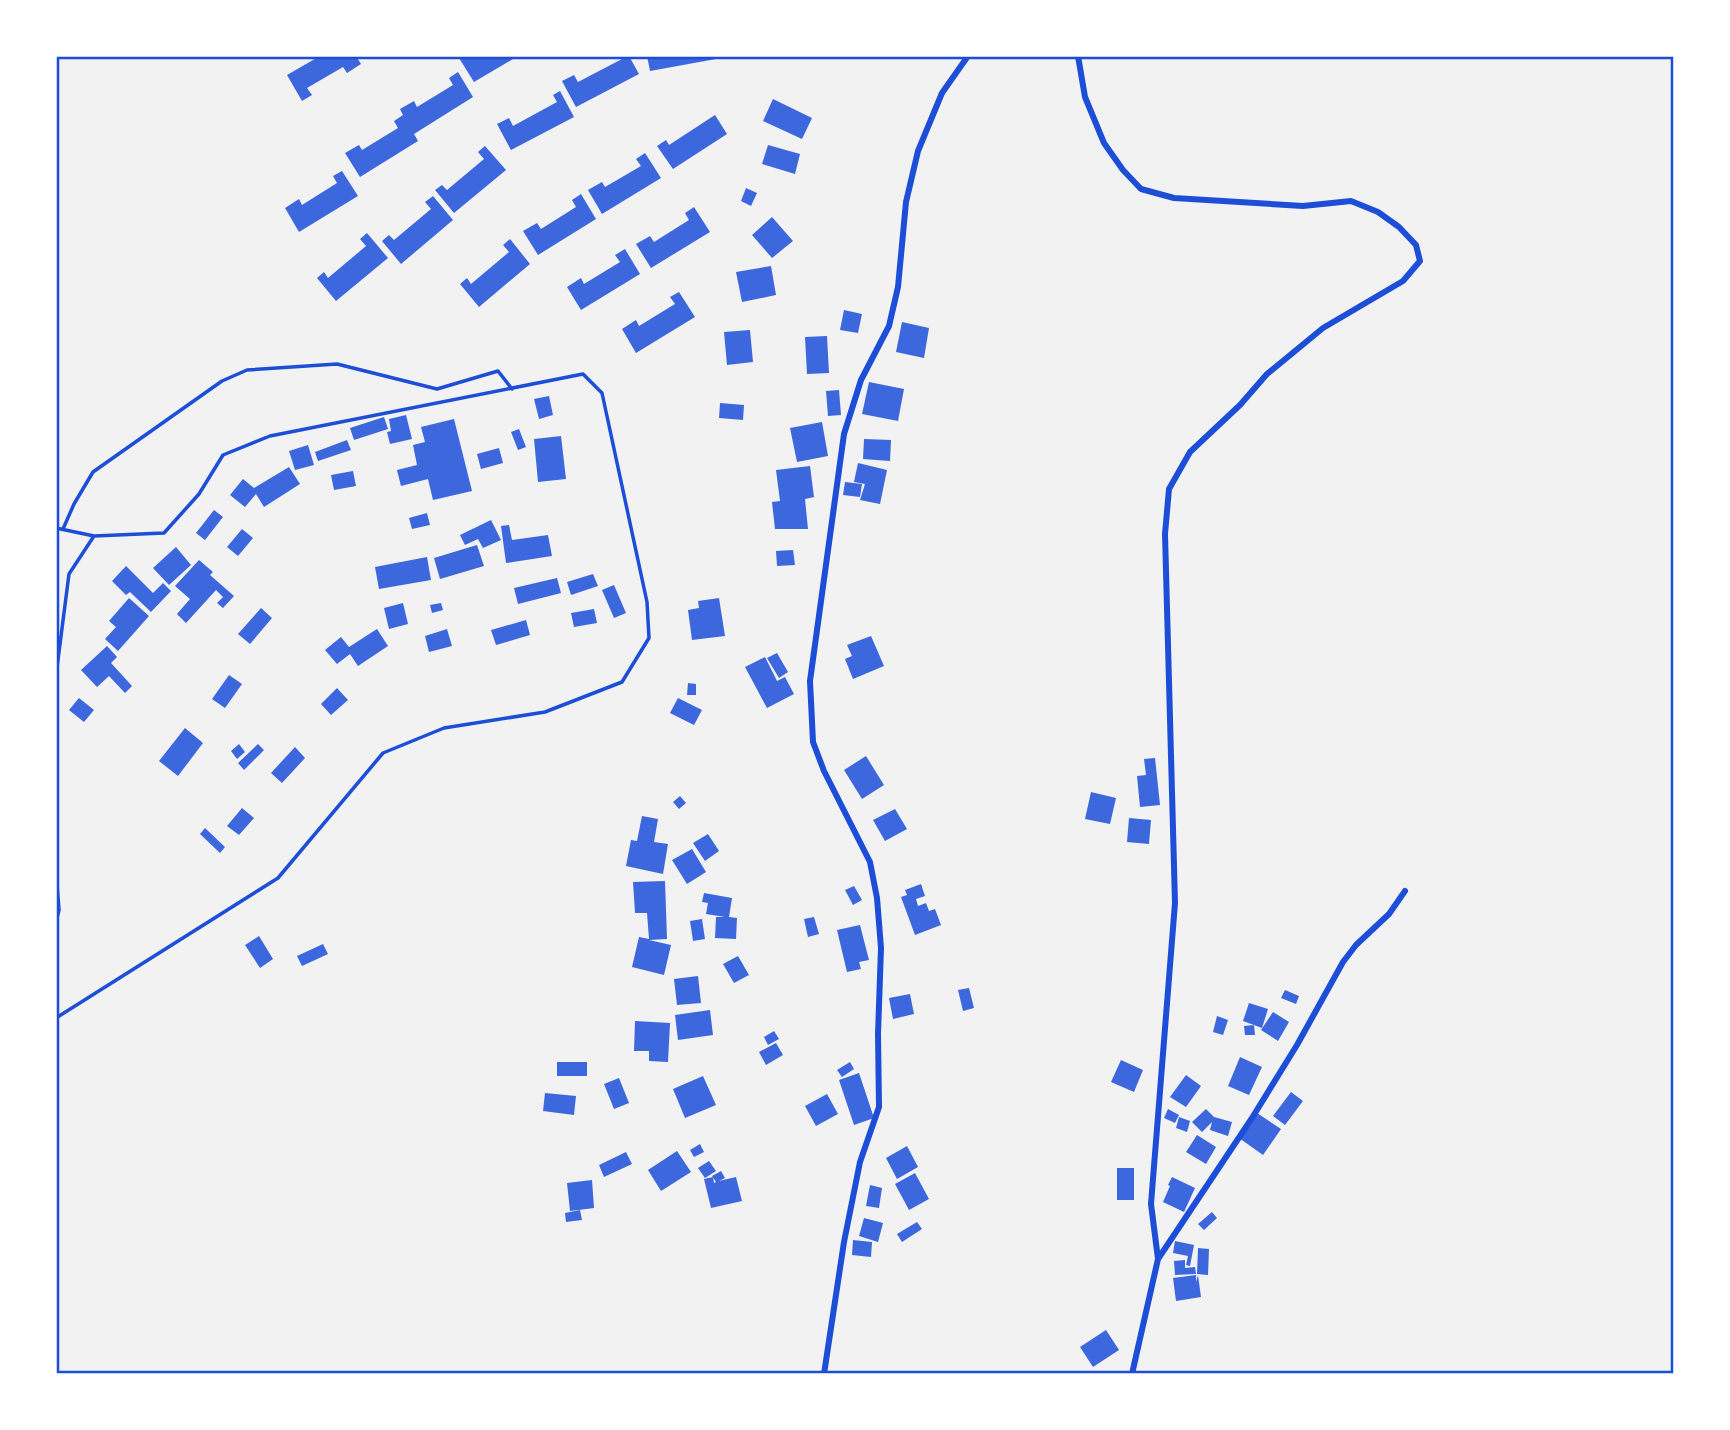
<svg xmlns="http://www.w3.org/2000/svg" width="1730" height="1430" font-family="'Archivo Narrow',sans-serif">
	<style>
		.building { fill: #3d67dc }
		.lines { fill: none; stroke-linecap: round; stroke-linejoin: round }
		.service { stroke: #1d4ed8; stroke-width: 3.5 }
		.minor { stroke: #1d4ed8; stroke-width: 6 }
		.neatline { fill: none; stroke: #1d4ed8; stroke-width: 2.5 }
	</style>
	<rect width="100%" height="100%" fill="#f2f2f2"/>
	<path class="building" d="M320,56H356L361,64L347,73L343,67L307,88L312,95L302,101L287,75Z
		M462,56H518L474,82L459,58Z
		M620,56H629L639,74L576,107L562,81L574,75L578,82L622,59Z
		M647,56H716V59L650,71Z
		M458,72L473,97L414,134L418,141L360,177L345,153L359,145L362,150L398,128L394,121L403,115L400,109L414,101L417,107L453,85L449,78Z
		M560,91L574,117L511,150L497,124L509,118L513,126L557,102L553,95Z
		M773,99L812,118L802,139L763,121Z
		M715,115L727,134L673,169L657,146L666,140L669,145Z
		M768,145L800,154L795,174L762,164Z
		M485,146L506,170L454,213L435,190L442,185L447,190L484,159L478,152Z
		M645,153L661,178L602,214L588,190L602,182L605,187L641,166L636,159Z
		M342,171L358,196L299,232L285,208L299,199L302,205L337,183L333,176Z
		M746,188L757,193L751,206L741,201Z
		M581,194L596,219L538,255L523,231L537,223L541,229L576,207L572,200Z
		M433,196L453,220L401,264L382,241L389,235L394,240L431,209L425,202Z
		M694,207L710,232L651,268L636,244L650,236L654,242L689,220L685,213Z
		M772,217L793,241L772,258L752,235Z
		M367,233L388,258L336,301L317,278L324,272L328,278L366,246L360,239Z
		M510,239L530,264L479,307L460,284L467,278L471,284L509,252L503,245Z
		M625,249L640,274L581,310L567,287L581,278L584,284L620,262L615,255Z
		M771,266L776,295L742,302L736,272Z
		M679,292L695,317L636,353L622,329L636,320L639,326L675,304L670,297Z
		M844,310L862,314L858,333L840,330Z
		M902,322L929,328L924,358L896,352Z
		M750,330L753,362L727,365L724,332Z
		M827,336L829,373L807,374L805,337Z
		M869,382L904,389L898,421L862,414Z
		M839,390L841,415L828,416L826,391Z
		M549,396L553,415L539,419L534,399Z
		M720,403L744,405L743,420L719,418Z
		M406,415L412,439L390,444L387,432L391,431L389,419Z
		M384,417L388,429L354,440L350,428Z
		M454,419L472,491L433,500L428,479L401,486L397,470L417,465L413,445L425,442L421,427Z
		M822,422L828,456L797,462L790,428Z
		M519,429L526,447L518,450L511,432Z
		M561,436L566,479L538,482L534,439Z
		M864,439L891,440L890,461L863,459Z
		M347,440L351,450L318,461L315,452Z
		M308,445L314,465L295,470L289,451Z
		M499,448L503,463L481,469L477,454Z
		M858,463L887,470L880,504L860,500L865,484L854,482Z
		M810,466L814,497L805,499L808,529H775L772,502L780,501L776,470Z
		M289,467L300,484L264,507L256,494L245,507L230,495L243,479L254,488Z
		M353,471L356,486L334,490L331,475Z
		M845,482L862,484L860,497L843,495Z
		M214,510L223,517L205,540L196,533Z
		M427,513L430,525L412,529L409,518Z
		M491,520L501,540L483,548L478,539L465,545L460,535Z
		M509,525L512,540L548,535L552,556L506,563L501,526Z
		M242,529L253,538L238,556L227,547Z
		M477,545L484,566L440,579L434,558Z
		M176,547L191,565L169,585L153,568Z
		M793,550L795,565L777,566L776,551Z
		M427,557L431,580L379,589L375,567Z
		M199,560L213,572L210,575L234,596L223,608L217,603L223,597L216,590L186,623L177,614L190,599L175,586Z
		M126,566L153,593L163,583L171,591L151,612L130,592L126,595L112,581Z
		M593,574L598,586L571,595L567,582Z
		M557,578L561,593L518,604L514,588Z
		M614,585L626,613L614,618L602,590Z
		M129,598L149,616L118,651L105,639L116,627L109,621Z
		M719,598L725,636L692,640L688,610L699,608L698,601Z
		M403,603L408,624L389,629L384,608Z
		M441,603L443,610L432,613L430,605Z
		M261,608L272,618L250,644L238,634Z
		M594,609L597,623L574,627L571,613Z
		M526,620L530,635L496,645L491,630Z
		M377,629L388,646L358,666L350,654L337,664L325,650L341,637L349,647Z
		M447,629L452,646L429,652L425,636Z
		M871,636L884,666L853,679L845,659L852,656L847,645Z
		M107,646L117,657L111,663L132,686L125,693L109,676L97,687L81,670Z
		M777,653L788,672L779,678L767,658Z
		M765,657L777,681L785,677L794,694L767,708L745,667Z
		M229,675L242,684L225,708L212,699Z
		M688,683L696,684V695H687Z
		M337,688L348,700L331,715L321,704Z
		M79,698L94,710L84,722L69,710Z
		M678,698L702,710L694,725L670,713Z
		M185,728L203,743L178,776L159,761Z
		M239,744L245,752L237,759L231,751Z
		M258,744L264,750L244,770L238,763Z
		M295,747L305,758L282,783L271,773Z
		M866,756L884,785L862,799L844,770Z
		M1155,758L1160,805L1140,807L1137,776L1146,775L1144,759Z
		M1091,792L1116,798L1110,824L1085,819Z
		M680,796L686,803L679,809L673,802Z
		M242,808L254,818L239,835L227,826Z
		M895,809L907,829L885,841L873,820Z
		M642,816L658,819L654,842L668,844L663,874L626,866L631,840L637,841Z
		M1129,818L1151,820L1149,844L1127,842Z
		M205,828L225,847L220,853L200,834Z
		M708,834L719,851L705,861L693,843Z
		M692,849L706,872L687,884L672,860Z
		M665,881L667,939L649,940L671,945L664,975L632,967L639,937L649,939L647,913H635L633,882Z
		M921,884L925,896L916,899L918,906L926,903L929,911L935,909L941,925L915,935L901,897L907,895L905,890Z
		M854,886L862,900L853,905L845,890Z
		M704,893L732,898L729,917L737,918L736,939L715,938L716,917H725L706,914L708,903L702,902Z
		M814,917L819,934L808,937L804,919Z
		M702,919L705,939L693,941L690,921Z
		M860,925L869,960L859,962L861,969L847,972L837,930Z
		M259,936L273,959L260,968L245,945Z
		M323,944L328,954L302,966L297,956Z
		M738,956L749,975L734,983L723,964Z
		M698,976L701,1003L677,1005L674,979Z
		M969,988L974,1008L963,1011L958,990Z
		M1285,990L1299,996L1296,1004L1281,998Z
		M910,994L914,1014L893,1019L889,998Z
		M1249,1003L1268,1009L1262,1028L1243,1021Z
		M710,1010L713,1035L678,1040L675,1015Z
		M1273,1012L1289,1022L1278,1041L1261,1030Z
		M1217,1016L1228,1020L1223,1035L1213,1032Z
		M635,1021L670,1023L668,1062L649,1061V1051H634Z
		M1254,1025L1255,1035H1245L1244,1026Z
		M774,1031L779,1039L768,1045L764,1037Z
		M776,1043L783,1055L766,1065L759,1052Z
		M1240,1057L1262,1067L1249,1095L1228,1086Z
		M1121,1060L1143,1070L1134,1092L1111,1082Z
		M557,1062H587V1076H557Z
		M850,1062L854,1069L842,1077L837,1070Z
		M859,1073L874,1118L854,1125L839,1080Z
		M1186,1075L1201,1086L1186,1107L1170,1097Z
		M703,1076L716,1105L685,1118L673,1089Z
		M619,1078L629,1103L614,1109L604,1084Z
		M1291,1092L1303,1101L1285,1125L1273,1116Z
		M545,1093L576,1096L574,1115L543,1111Z
		M827,1094L838,1114L816,1126L805,1106Z
		M1168,1109L1179,1115L1175,1123L1164,1118Z
		M1206,1109L1214,1117L1232,1122L1228,1136L1210,1130L1212,1122L1202,1132L1192,1122Z
		M1257,1113L1281,1129L1263,1155L1239,1138Z
		M1179,1117L1190,1121L1187,1132L1176,1128Z
		M1197,1135L1216,1147L1206,1164L1186,1152Z
		M700,1144L704,1152L694,1157L690,1150Z
		M907,1146L918,1167L897,1179L886,1158Z
		M677,1151L691,1172L661,1191L648,1170Z
		M626,1152L632,1164L604,1177L599,1165Z
		M709,1161L716,1171L705,1178L698,1168Z
		M1117,1168H1134V1200H1117Z
		M721,1171L725,1178L719,1181L736,1177L742,1201L711,1208L704,1179L713,1177L714,1183L716,1182L712,1176Z
		M915,1173L929,1199L909,1210L895,1184Z
		M1172,1177L1195,1188L1184,1212L1163,1202L1170,1186L1168,1185Z
		M592,1180L594,1208L570,1211L567,1183Z
		M870,1185L882,1188L879,1208L866,1206Z
		M580,1210L582,1220L566,1222L565,1213Z
		M1212,1212L1217,1218L1204,1230L1198,1224Z
		M864,1218L883,1223L878,1242L859,1236Z
		M917,1222L922,1229L902,1242L897,1234Z
		M853,1240L872,1242L871,1257L852,1255Z
		M1175,1241L1194,1245L1190,1266L1186,1265L1188,1256L1173,1253Z
		M1198,1248L1209,1249L1208,1275L1197,1274Z
		M1185,1260V1268L1195,1267L1196,1274L1175,1275L1174,1261Z
		M1196,1275V1282L1198,1275L1201,1297L1176,1301L1173,1278Z
		M1106,1330L1119,1350L1093,1367L1080,1347Z"/>
	<g class="lines">
		<path class="service" d="M56,528L94,536L164,533L199,494L223,455L270,436L583,374L602,393L647,602L649,638L622,682L545,712L444,728L383,753L278,878L56,1018
			M63,529L74,504L93,472L222,381L247,370L337,364L437,389L498,371L512,389
			M56,675L69,574L94,536
			M56,871L59,910L56,922"/>
		<path class="minor" d="M1078,56L1085,97L1104,143L1123,170L1141,189L1174,198L1303,206L1351,201L1378,212L1399,227L1416,245L1420,261L1403,281L1323,328L1267,374L1240,405L1190,452L1169,489L1165,534L1175,903L1151,1204L1158,1259L1132,1374
			M1158,1259L1252,1118L1297,1045L1343,962L1356,945L1389,914L1405,891
			M824,1374L844,1242L860,1162L879,1107L878,1034L881,948L877,898L870,862L824,771L813,742L810,681L844,434L861,380L889,326L898,287L906,202L918,151L942,93L968,56"/>
	</g>
	<rect width="1730" height="1430" fill="none" stroke="#ffffff" stroke-width="116"/>
	<rect x="58" y="58" width="1614" height="1314" class="neatline"/>
</svg>
